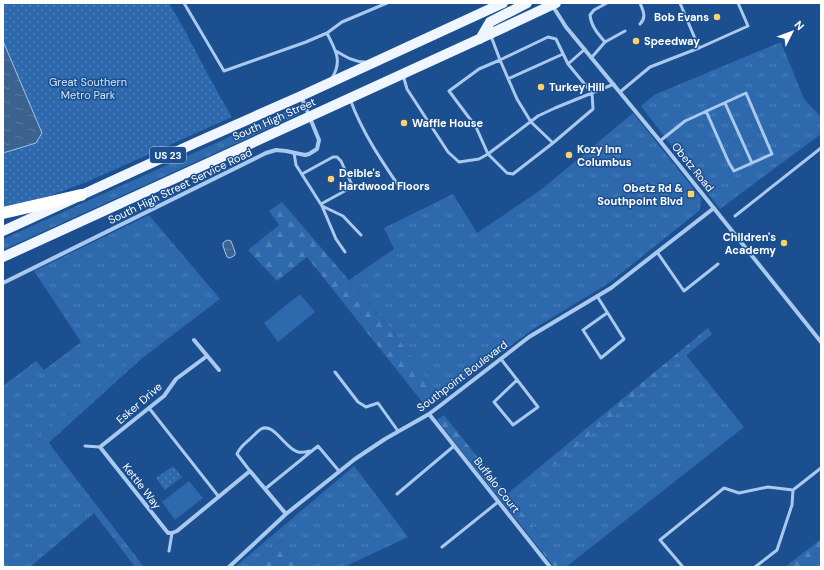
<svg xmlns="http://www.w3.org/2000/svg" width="824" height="570" font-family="'DM Sans',sans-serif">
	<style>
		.grass { fill: url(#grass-tufts) }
		.forest { fill: url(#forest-firs) }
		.park { fill: url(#park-dots) }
		.pitch { fill: #2e69ad }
		.water { fill: url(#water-ripples); stroke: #9cc4f0 }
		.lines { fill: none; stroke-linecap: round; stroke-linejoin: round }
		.service { stroke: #a9c9ee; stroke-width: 3 }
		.minor { stroke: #a9c9ee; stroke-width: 4 }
		.primary { stroke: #f0f6ff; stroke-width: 10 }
		.motorway { stroke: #fff; stroke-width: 12 }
		.poi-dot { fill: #ffd166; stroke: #1b4f8f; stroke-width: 1.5 }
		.labels { text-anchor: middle; stroke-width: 3; stroke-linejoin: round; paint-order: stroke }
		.shield { fill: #1b4f8f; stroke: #bbcadd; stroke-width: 1 }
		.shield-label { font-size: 10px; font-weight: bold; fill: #fff }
		.poi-label { font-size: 11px; font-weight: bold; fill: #fff; stroke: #1b4f8f; text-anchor: start }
		.park-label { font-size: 11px; fill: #cfe3fa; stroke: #1b4f8f }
		.street-label { font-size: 11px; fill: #fff; stroke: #1b4f8f }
	</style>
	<defs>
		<pattern id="grass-tufts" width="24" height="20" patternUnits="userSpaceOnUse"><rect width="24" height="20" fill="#2e69ad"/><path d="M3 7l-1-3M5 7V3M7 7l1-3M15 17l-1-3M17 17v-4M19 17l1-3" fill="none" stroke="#4d80b9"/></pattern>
		<pattern id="forest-firs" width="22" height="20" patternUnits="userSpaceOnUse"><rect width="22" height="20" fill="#2e69ad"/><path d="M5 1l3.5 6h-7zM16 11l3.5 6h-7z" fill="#4d80b9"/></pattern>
		<pattern id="park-dots" width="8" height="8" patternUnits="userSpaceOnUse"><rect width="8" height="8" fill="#2e69ad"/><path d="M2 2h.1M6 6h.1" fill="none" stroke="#4d80b9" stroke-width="1.8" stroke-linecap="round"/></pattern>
		<pattern id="water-ripples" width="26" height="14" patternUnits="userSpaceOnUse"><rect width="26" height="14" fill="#3c6290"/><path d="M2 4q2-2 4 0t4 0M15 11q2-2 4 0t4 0" fill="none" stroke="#597aa1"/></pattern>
	</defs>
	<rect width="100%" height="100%" fill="#1b4f8f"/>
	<path class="grass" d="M781,42L804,99L821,117V134L720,209L641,106L654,95Z
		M289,110L300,114L3,250V239Z
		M633,113L701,198L700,210L609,283L532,330L433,403L427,379L394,333L349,280L394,249L384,228L453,194L477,233L542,189Z
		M149,215L220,299L141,359L138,356L38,438L45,446L48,442L144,567H135L94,513L30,567H3V386L36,361L44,370L81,342L34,271Z
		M686,355L744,427L566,567L512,500Z
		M354,466L408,537L344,567H302L282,540L249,567H235Z
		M821,550V567H800Z"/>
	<path class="forest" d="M282,202L394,333L427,379L433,403L427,408L307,257L277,281L248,250L279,225L269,211Z
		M708,328L712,334L512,500L566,567H554L437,420L444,415L507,494Z
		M138,355L141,359L45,446L38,438Z
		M821,539V550L800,567H785Z
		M282,540L302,567H249Z"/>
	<path class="park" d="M3,3H169C191,40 209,79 232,117L89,181L52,195L3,208Z
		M173,466L182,477L165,490L156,478Z"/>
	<path class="pitch" d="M300,294L315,312L278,342L264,323Z
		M189,481L203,498L175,520L162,502Z"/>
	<path class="water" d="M3,41L42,133L36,143L3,153Z
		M227,240L231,241L235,252V255L230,258L227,257L223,246V243Z"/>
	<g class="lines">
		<path class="service" d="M184,3L224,71L306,42L327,33C335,50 343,60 332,78
			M680,3L699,48
			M640,24C647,17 643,11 640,3
			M327,33L342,22L387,3
			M491,36L500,60L479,69L449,91L476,127L488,154L507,173L513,174L553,143
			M605,42L625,31
			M336,51C346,57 354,62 365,62
			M592,57L605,42C598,34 591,26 590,15L594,10L607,3
			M568,64L556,39L548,37L500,60L517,99L531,122L553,143L593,109L592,93L568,64L585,49
			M403,75L407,89L448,152L459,162L479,159L488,154L538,116L555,108L614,84
			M508,79L563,54
			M620,92L650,67L699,48L748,26L738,3
			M350,99C362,132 381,160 400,188
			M725,103L752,163
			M660,141L685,121L746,93L772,154L734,171L729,163L706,111
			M294,153L296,165L322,206L343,216L361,235
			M302,174L333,157H337L341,161L352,185V187L321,204
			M322,206L336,239L345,252
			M735,216L821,148
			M657,252L684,291L718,264
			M597,296L624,339L601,358L583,330L607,313
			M501,359L538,407L513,425L494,402L517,380
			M335,372L358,402L366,407L378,403L398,431
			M149,408L219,497
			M85,446L100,447
			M250,471L237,454C240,446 246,443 251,438C254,435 258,431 261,429C274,422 285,449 298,452C302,453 306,452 310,451
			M265,489L318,446L339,471
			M397,494L454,446
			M442,547L498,502
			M169,551L172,533
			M683,567L660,540L724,488L739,493L768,487L793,490L821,468
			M755,567L777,550L792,505L793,490"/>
		<path class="minor" d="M552,5L566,27L660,141L821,342
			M3,283L266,153L276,150L286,151L305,155L309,154L317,149L319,140L301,96
			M194,340L219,370
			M207,356L176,379L164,396L100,447L168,533H172L177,531L250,471L286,514
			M429,414L550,567
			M229,567L286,514L355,459L385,439L429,414L441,405L529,337L611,288L714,208"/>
		<path class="primary" d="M480,39L490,22L527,3
			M3,231L195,143L301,96L503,3
			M3,257L490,34L556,3"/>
		<path class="motorway" d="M3,213L81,195"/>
	</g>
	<g class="poi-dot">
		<circle cx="717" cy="17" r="4"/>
		<circle cx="636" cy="41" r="4"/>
		<circle cx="541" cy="87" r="4"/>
		<circle cx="404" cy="123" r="4"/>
		<circle cx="569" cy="155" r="4"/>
		<circle cx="331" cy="179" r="4"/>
		<rect x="687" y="190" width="8" height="8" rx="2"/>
		<circle cx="784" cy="243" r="4"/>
	</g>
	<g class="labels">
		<rect class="shield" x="150" y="147" width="36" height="16" rx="3"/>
		<g class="shield-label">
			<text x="168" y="159">US 23</text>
		</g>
		<g class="poi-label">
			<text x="709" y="21" text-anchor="end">Bob Evans</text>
			<text x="644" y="45">Speedway</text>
			<text x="549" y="91">Turkey Hill</text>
			<text x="412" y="127">Waffle House</text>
			<text x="577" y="153">Kozy Inn<tspan x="577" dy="13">Columbus</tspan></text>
			<text x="339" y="177">Deible's<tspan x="339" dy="13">Hardwood Floors</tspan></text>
			<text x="683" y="192" text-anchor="end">Obetz Rd &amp;<tspan x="683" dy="13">Southpoint Blvd</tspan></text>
			<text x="776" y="241" text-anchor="end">Children's<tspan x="776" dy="13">Academy</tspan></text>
		</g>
		<g class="park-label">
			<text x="88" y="86">Great Southern<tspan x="88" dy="13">Metro Park</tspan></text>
		</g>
		<g class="street-label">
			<text transform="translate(274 119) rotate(-24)" y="4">South High Street</text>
			<text transform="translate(693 167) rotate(51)" y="4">Obetz Road</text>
			<text transform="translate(180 186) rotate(-26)" y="4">South High Street Service Road</text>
			<text transform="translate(462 376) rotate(-37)" y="4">Southpoint Boulevard</text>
			<text transform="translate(139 403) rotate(-41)" y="4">Esker Drive</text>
			<text transform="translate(497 485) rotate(52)" y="4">Buffalo Court</text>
			<text transform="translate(142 486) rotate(52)" y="4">Kettle Way</text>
		</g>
	</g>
	<rect width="824" height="570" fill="none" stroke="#ffffff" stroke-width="8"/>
	<g transform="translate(792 32) rotate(48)" stroke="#1b4f8f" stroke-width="3" paint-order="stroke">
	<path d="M0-3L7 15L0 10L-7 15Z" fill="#ffffff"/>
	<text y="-6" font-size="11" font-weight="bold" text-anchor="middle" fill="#ffffff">N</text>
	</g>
</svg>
